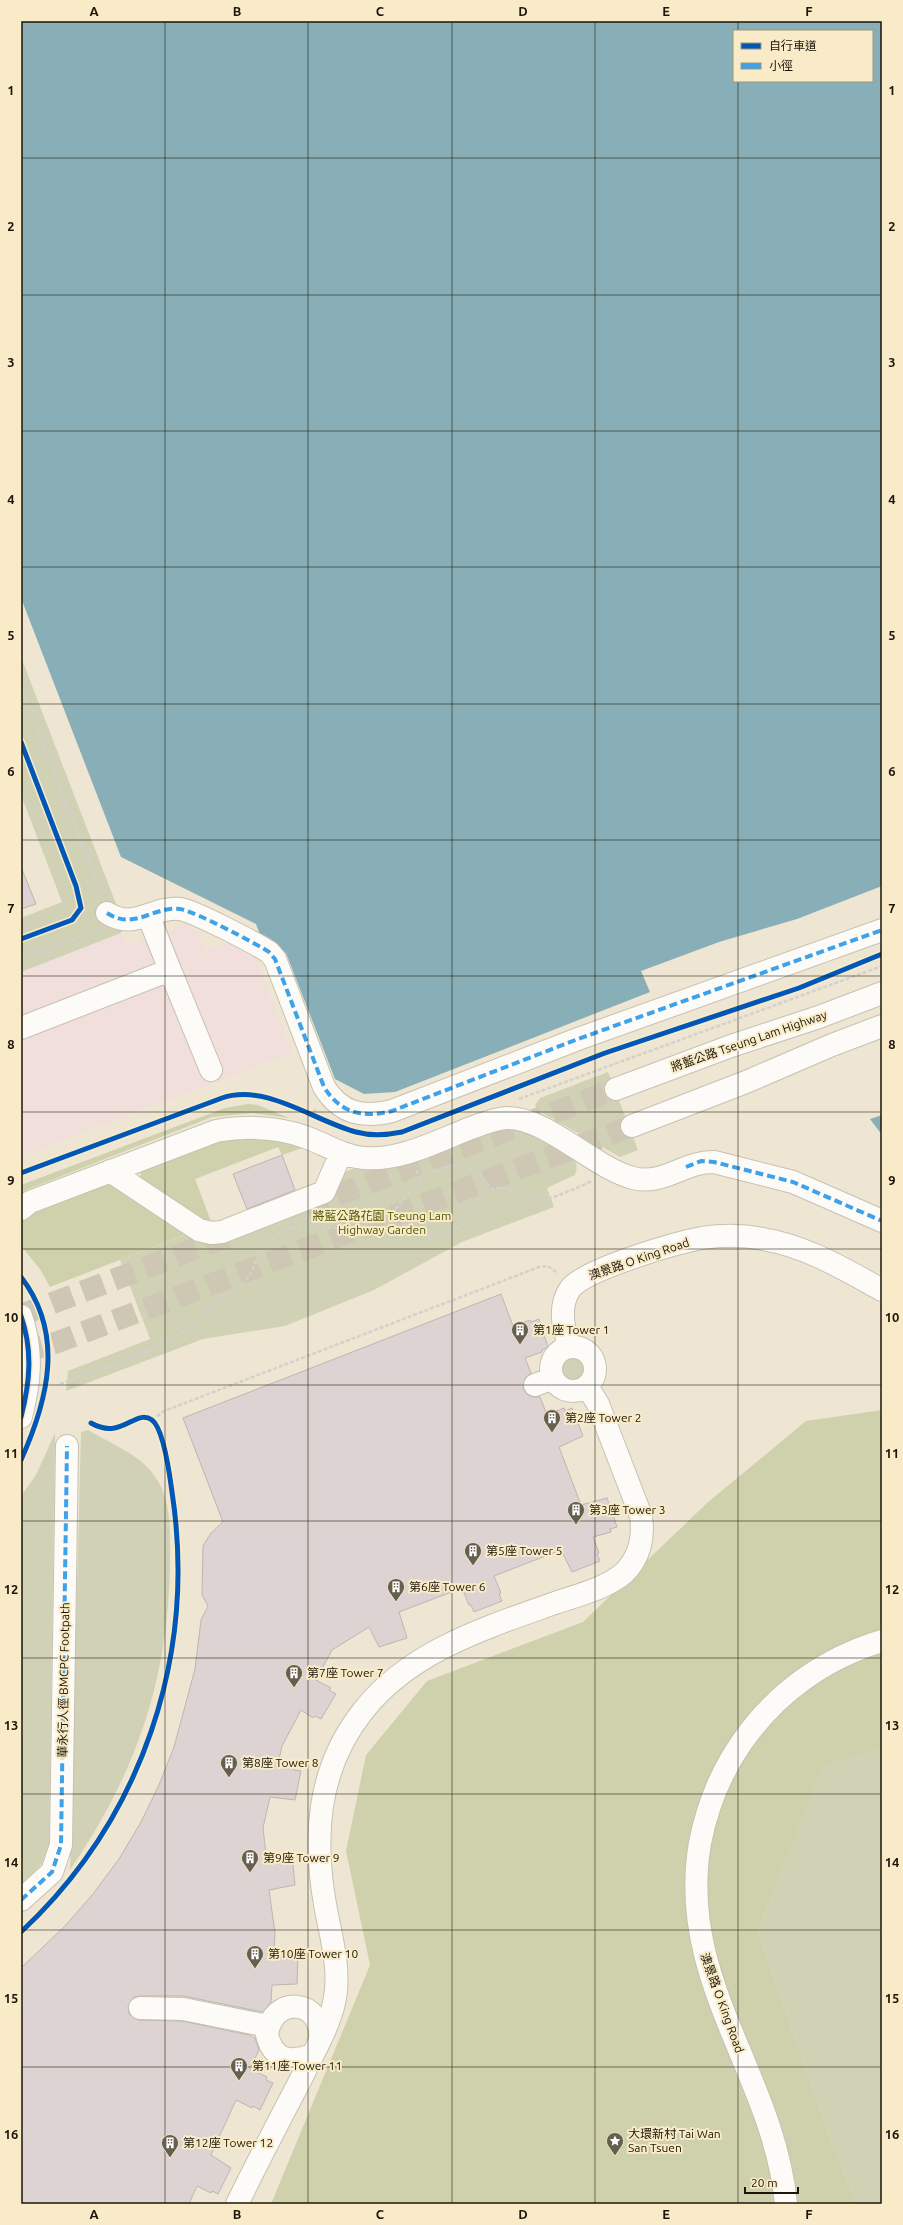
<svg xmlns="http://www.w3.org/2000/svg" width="903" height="2225" font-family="Ubuntu,'Noto Sans TC',sans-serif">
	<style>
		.industrial { fill: #f1dfdc }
		.green { fill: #d1d1b5 }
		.forest { fill: #cfd1ad }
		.water { fill: #88afb7; fill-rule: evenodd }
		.building { fill: #dcd3d2; stroke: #bdb6b2 }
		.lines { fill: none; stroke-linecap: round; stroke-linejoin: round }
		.major-tunnel { stroke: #cec7b4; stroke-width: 22; stroke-dasharray: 22 11; stroke-linecap: butt }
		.minor-casing { stroke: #c7c1b1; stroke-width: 24 }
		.major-casing { stroke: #c7c1b1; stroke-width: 24 }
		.path { stroke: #d3d1cb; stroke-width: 2.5; stroke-dasharray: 4 2; stroke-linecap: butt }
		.minor { stroke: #fcfbf8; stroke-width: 22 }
		.major { stroke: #fcfbf8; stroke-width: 22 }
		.quiet { stroke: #3da2e9; stroke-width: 4; stroke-dasharray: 8 4; stroke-linecap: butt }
		.cycleway-casing { stroke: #f9ebc7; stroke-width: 8 }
		.cycleway { stroke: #0057b8; stroke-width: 5 }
		.grid { fill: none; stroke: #1b1609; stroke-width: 1; stroke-opacity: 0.55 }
		.labels { text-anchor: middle; stroke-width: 4; stroke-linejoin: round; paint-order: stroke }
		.street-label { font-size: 12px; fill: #1b1609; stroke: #f9ebc7 }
		.park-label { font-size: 12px; fill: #4e5704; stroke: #f9ebc7 }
		.poi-label { font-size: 12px; fill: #1b1609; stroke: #f9ebc7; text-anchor: start }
		.neatline { fill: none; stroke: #1b1609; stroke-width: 1.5 }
		.grid-label { font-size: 13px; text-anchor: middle; font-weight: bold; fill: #1b1609 }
	</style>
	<rect width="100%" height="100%" fill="#eee6d2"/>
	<path class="industrial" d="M193,921L205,951L227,943L254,953L292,1053L21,1156V972L121,933L126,947Z"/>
	<path class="green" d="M21,657L123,922L121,933L21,972V918L62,902L21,795Z
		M608,1072L638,1150L620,1157L539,1111L535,1105L540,1098Z
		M499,1128H520L571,1156C577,1162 578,1167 575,1175L547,1188L554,1207L462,1242L374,1290L285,1326L203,1339L66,1391L68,1371L150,1339L120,1260L344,1173L358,1166L391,1168Z
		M559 1369a15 15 0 1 1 30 0a15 15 0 1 1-30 0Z
		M88,1430C113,1445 144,1456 158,1481C172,1505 170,1535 170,1561C169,1680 136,1773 70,1870L81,1432Z
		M55,1433L49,1844L42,1864L21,1884V1496L36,1475Z
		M882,1748V2204H857L831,2141L758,1931L824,1764Z"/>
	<path class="forest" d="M248,1104L258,1105L289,1118L252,1113L212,1117L21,1192V1185L225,1108Z
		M269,1137L305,1147L282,1155L278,1147L195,1179L212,1224L203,1222L140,1178L141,1169L218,1139Z
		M106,1184L113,1185L189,1233L50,1287L40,1269L21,1246V1221L34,1210Z
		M882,1410V1748L824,1765L758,1931L831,2141L857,2204H271L370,1965L346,1851L366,1755L427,1681L583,1622L707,1503L806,1421Z"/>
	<path class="water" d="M21,21H882V886L797,919L719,942L641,971L650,992L395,1092L364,1094L335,1079L286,953L262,940L256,924L121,857L21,598ZM734,31H872V81H734Z
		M882,1115V1135L870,1119Z"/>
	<path class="building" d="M21,867L36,904L21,909Z
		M282,1155L295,1190L247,1209L233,1174Z
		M501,1294L513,1326L530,1320L531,1322L539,1319L548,1347L542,1350V1352L525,1358L531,1373L525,1378L523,1389L528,1395L533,1397H540L547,1415L564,1408L565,1411L572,1408L583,1436L559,1447L581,1505L607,1498L612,1512L617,1527L610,1529L611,1532L593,1537L599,1553L597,1554L600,1561L572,1572L561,1550L494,1576L501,1593L499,1594L502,1601L474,1612L471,1605H469L462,1588L399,1612L407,1638L379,1647L369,1627L332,1650L316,1680L331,1688L329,1690L336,1694L321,1719L315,1716L313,1718L301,1710L282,1746L278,1764L294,1767V1770L301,1771L295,1800L270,1797L263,1828L266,1855H292L295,1885L269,1890L275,1933L274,1951L298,1954L297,1984L272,1985L271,2002L263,2012L183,1996H140L134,1997L128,2007L129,2014L139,2020L182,2021L249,2035L255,2038L259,2050L250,2069L267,2077L266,2080L273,2083L260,2110L253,2106L252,2108L236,2100L211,2155L231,2168L218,2194L212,2191L211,2193L197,2186L189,2204H21V1968L65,1926L93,1894L119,1859L141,1822L159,1785L174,1747L195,1669L201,1620L208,1606L202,1595L203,1546L211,1533L223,1522L183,1418Z"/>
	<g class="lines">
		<path class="major-tunnel" d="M306,1207L616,1089
			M21,1315L237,1233
			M21,1352L55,1343L632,1126"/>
		<defs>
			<path id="minor" d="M107,913C135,931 152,906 180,909C194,911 255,943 269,952L275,959L324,1087C341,1114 363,1118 392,1111L578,1039L882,930
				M148,915L170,970
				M21,1028L170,970L211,1070
				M110,1171L199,1230L211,1233L222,1232L324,1192L341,1153
				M21,1209L30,1202L216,1131C246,1126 276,1126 305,1137C325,1144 342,1156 364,1158C401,1161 437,1141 471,1128C482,1124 494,1119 506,1118C545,1116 594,1168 633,1178C663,1186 685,1161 714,1162L793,1182L882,1221
				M21,1316C33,1351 30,1382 21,1417
				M570,1347C563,1329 558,1307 570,1289C585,1269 676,1243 702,1238C722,1235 743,1235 763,1239C806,1246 844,1269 882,1290
				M551 1369a22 22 0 1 1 44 0a22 22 0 1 1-44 0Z
				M535,1385L553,1378
				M21,1900L52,1872L61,1845L67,1446
				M140,2008L183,2009L268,2026
				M313,2055C290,2063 274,2061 267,2035C272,1994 324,1999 320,2040
				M237,2204C258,2161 280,2119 302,2077C313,2053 328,2029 334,2003C341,1973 332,1940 326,1910C313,1840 316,1770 363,1711C410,1651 485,1628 555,1603C578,1595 605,1589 624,1573C640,1557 644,1537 641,1516L598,1404L587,1386
				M786,2204C774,2075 676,1980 700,1843C707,1807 721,1772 742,1742C776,1693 825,1658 882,1641"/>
			<path id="major" d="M616,1089L731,1046L819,1017L882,993
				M632,1126L746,1082L832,1045L882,1026"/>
		</defs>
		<use href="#minor" class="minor-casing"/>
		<use href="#major" class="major-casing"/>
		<path class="path" d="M21,688L102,895
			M21,705L27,703
			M21,959L97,930
			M519,1099L882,966
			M311,1118L316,1108
			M417,1170L420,1180
			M394,1211C410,1235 440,1246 463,1224C474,1213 475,1194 491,1189C509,1184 524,1198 541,1200C547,1201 584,1185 592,1181
			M60,1384C96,1370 135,1359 169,1340C180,1334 190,1327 198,1319C205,1312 210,1305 218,1299C224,1295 232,1292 239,1287C259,1271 253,1248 282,1232C299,1222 315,1228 332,1228C345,1228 359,1226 371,1223C402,1213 405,1191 427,1175C448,1160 482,1164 490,1190
			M152,1420L164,1411L539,1267L548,1266L555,1271L557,1275"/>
		<use href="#minor" class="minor"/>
		<use href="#major" class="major"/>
		<path class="quiet" d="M107,913C135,931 152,906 180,909C194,911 255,943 269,952L275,959L324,1087C341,1114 363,1118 392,1111L578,1039L882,930
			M686,1167L701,1161L714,1162L793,1182L882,1221
			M21,1900L52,1872L61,1845L67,1446"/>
		<defs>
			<path id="cycleway" d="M21,742L76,886L81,908L72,920L21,939
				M21,1173L222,1098C266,1083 314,1121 356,1132C371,1136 387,1135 402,1132L605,1053L799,988L882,954
				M21,1277C65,1334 48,1400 21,1460
				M21,1316C33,1351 30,1382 21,1417
				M21,1932C142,1819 197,1656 172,1492C170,1477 164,1429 152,1420C135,1408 122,1441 91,1423"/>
		</defs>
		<use href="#cycleway" class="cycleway-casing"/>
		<use href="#cycleway" class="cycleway"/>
	</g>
	<path class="grid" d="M165,21V2204M308,21V2204M452,21V2204M595,21V2204M738,21V31M738,81V2204M21,158H882M21,295H882M21,431H882M21,567H882M21,704H882M21,840H882M21,976H882M21,1112H882M21,1249H882M21,1385H882M21,1521H882M21,1658H882M21,1794H882M21,1930H882M21,2067H882"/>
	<defs>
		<symbol id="building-pin" viewBox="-11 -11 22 30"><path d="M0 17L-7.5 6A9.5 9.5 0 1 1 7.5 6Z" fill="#655f4f" stroke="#f9ebc7"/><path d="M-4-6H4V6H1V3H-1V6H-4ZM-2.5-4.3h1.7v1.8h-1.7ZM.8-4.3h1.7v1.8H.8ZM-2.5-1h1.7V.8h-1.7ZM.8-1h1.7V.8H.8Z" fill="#fff"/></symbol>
		<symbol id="sight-pin" viewBox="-11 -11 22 30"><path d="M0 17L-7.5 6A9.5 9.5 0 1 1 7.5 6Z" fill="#655f4f" stroke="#f9ebc7"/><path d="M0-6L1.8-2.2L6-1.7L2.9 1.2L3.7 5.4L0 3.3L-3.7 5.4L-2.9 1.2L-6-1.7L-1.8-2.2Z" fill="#fff"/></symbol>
	</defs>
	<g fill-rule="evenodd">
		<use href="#building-pin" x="510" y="1320" width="20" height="27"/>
		<use href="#building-pin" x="542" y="1408" width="20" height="27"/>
		<use href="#building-pin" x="566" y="1500" width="20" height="27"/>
		<use href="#building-pin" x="463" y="1541" width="20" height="27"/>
		<use href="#building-pin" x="386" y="1577" width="20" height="27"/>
		<use href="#building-pin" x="284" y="1663" width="20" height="27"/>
		<use href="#building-pin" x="219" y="1753" width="20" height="27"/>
		<use href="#building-pin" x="240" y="1848" width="20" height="27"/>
		<use href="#building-pin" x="245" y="1944" width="20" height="27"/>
		<use href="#building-pin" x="229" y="2056" width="20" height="27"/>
		<use href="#sight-pin" x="605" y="2131" width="20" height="27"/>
		<use href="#building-pin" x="160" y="2133" width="20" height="27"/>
	</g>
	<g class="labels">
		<g class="street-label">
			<text transform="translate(749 1041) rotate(-19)" y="4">將藍公路 Tseung Lam Highway</text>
			<text transform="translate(639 1259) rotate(-19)" y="4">澳景路 O King Road</text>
			<text transform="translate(64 1680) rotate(-89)" y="4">華永行人徑 BMCPC Footpath</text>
			<text transform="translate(722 2003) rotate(70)" y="4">澳景路 O King Road</text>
		</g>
		<g class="park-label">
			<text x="382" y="1220">將藍公路花園 Tseung Lam<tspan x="382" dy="14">Highway Garden</tspan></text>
		</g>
		<g class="poi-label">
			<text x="533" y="1334">第1座 Tower 1</text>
			<text x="565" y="1422">第2座 Tower 2</text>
			<text x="589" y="1514">第3座 Tower 3</text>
			<text x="486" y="1555">第5座 Tower 5</text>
			<text x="409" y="1591">第6座 Tower 6</text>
			<text x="307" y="1677">第7座 Tower 7</text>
			<text x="242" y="1767">第8座 Tower 8</text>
			<text x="263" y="1862">第9座 Tower 9</text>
			<text x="268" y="1958">第10座 Tower 10</text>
			<text x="252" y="2070">第11座 Tower 11</text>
			<text x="628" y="2138">大環新村 Tai Wan<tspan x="628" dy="14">San Tsuen</tspan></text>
			<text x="183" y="2147">第12座 Tower 12</text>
		</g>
	</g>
	<rect width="903" height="2225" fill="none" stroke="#f9ebc7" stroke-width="44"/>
	<rect x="733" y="30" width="140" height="52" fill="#f9ebc7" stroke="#a0967b"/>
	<rect x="741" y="43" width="20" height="6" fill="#0057b8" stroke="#a0967b"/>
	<text x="769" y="50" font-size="12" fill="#1b1609">自行車道</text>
	<rect x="741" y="63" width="20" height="6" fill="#3da2e9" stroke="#a0967b"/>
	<text x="769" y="70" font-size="12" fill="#1b1609">小徑</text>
	<path d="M745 2187v6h53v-6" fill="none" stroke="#1b1609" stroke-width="2"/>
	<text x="751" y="2187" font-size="12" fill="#1b1609" stroke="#f9ebc7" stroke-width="3" paint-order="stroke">20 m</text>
	<rect x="22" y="22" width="859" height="2181" class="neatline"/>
	<g class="grid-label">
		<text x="94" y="16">A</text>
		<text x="237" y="16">B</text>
		<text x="380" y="16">C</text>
		<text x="523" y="16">D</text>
		<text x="666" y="16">E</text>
		<text x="809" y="16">F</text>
		<text x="11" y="95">1</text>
		<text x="892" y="95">1</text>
		<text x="11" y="231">2</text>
		<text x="892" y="231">2</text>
		<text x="11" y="367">3</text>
		<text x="892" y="367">3</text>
		<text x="11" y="504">4</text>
		<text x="892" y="504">4</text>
		<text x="11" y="640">5</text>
		<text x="892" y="640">5</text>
		<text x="11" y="776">6</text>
		<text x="892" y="776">6</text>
		<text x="11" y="913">7</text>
		<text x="892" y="913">7</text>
		<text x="11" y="1049">8</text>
		<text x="892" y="1049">8</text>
		<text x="11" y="1185">9</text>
		<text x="892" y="1185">9</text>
		<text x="11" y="1322">10</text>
		<text x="892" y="1322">10</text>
		<text x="11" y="1458">11</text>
		<text x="892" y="1458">11</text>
		<text x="11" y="1594">12</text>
		<text x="892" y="1594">12</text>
		<text x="11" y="1730">13</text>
		<text x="892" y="1730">13</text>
		<text x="11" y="1867">14</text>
		<text x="892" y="1867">14</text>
		<text x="11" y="2003">15</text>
		<text x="892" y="2003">15</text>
		<text x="11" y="2139">16</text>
		<text x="892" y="2139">16</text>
		<text x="94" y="2219">A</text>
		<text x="237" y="2219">B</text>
		<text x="380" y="2219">C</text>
		<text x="523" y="2219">D</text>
		<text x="666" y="2219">E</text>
		<text x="809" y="2219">F</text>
	</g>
</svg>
